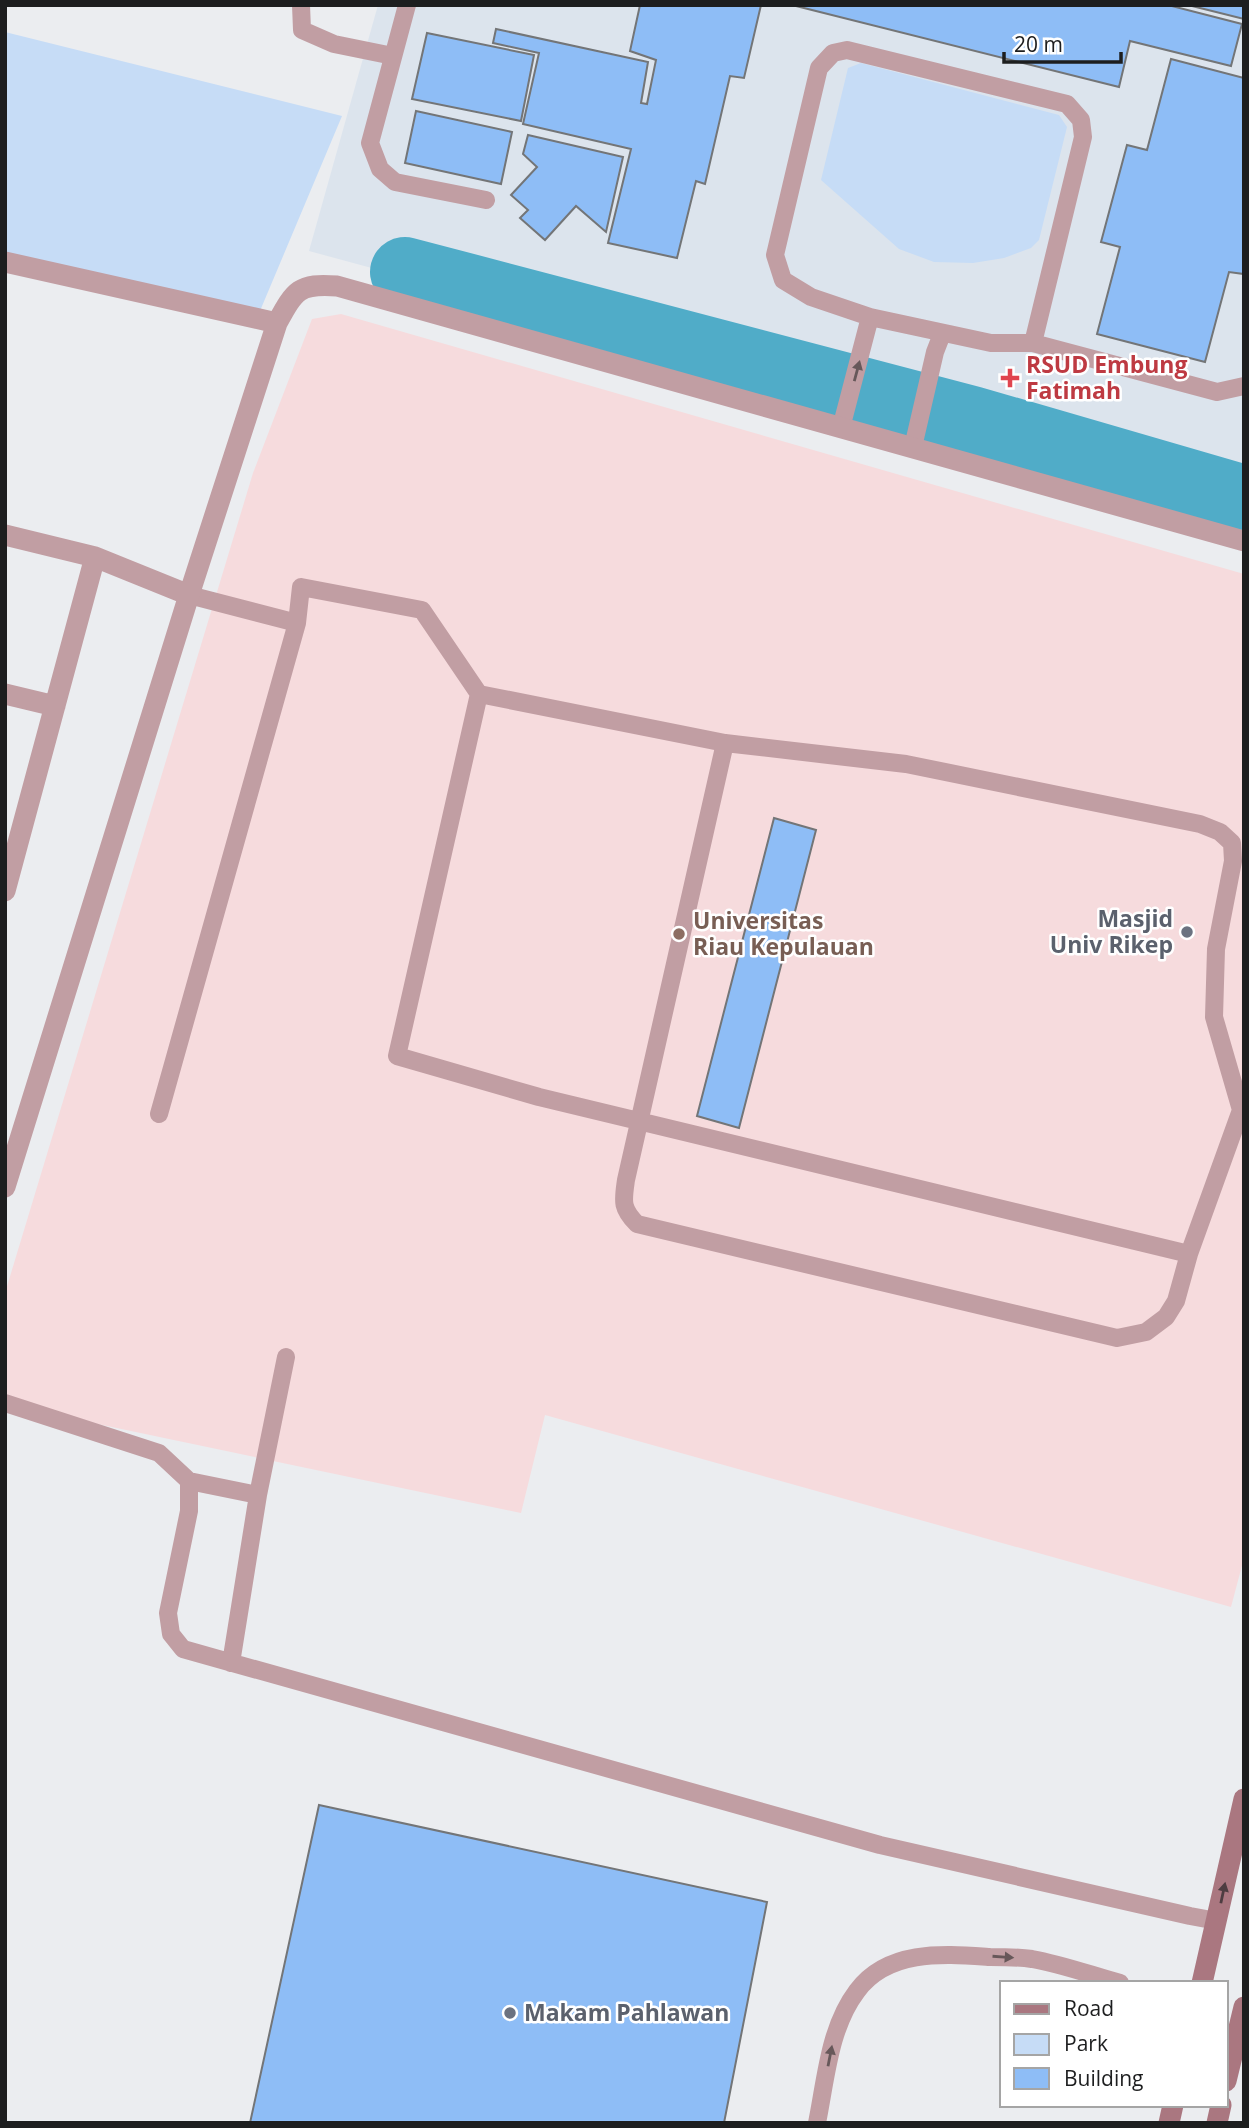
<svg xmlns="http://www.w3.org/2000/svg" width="1249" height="2128" font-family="'Open Sans',sans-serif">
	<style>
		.built { fill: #dce4ed }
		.industrial { fill: #f6dbdd }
		.green { fill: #c6dcf6 }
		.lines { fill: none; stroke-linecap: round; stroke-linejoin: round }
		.river { stroke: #50acc8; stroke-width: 70 }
		.building { fill: #8ebdf6; stroke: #737577; stroke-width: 2 }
		.service { stroke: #c19ea3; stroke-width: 18 }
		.minor { stroke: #c19ea3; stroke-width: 21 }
		.secondary { stroke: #aa7780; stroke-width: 21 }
		.oneway { fill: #67585a }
		.oneway2 { fill: #4e3d41 }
		.health-dot { fill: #e0444e; stroke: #fff; stroke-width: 2.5 }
		.worship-dot { fill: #6b7280; stroke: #fff; stroke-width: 2.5 }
		.education-dot { fill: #8d6e63; stroke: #fff; stroke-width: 2.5 }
		.labels { text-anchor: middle; stroke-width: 5; stroke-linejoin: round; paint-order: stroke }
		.health-label { font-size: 23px; font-weight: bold; fill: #be3a42; stroke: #fff; text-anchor: start }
		.worship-label { font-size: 23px; font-weight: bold; fill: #5b616d; stroke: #fff; text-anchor: end }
		.education-label { font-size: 23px; font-weight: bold; fill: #785e54; stroke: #fff; text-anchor: start }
	</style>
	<rect width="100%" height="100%" fill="#ebedf0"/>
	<path class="built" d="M378,5H1244V504L309,251Z"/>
	<path class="industrial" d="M341,314L1244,574V1558L1231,1607L545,1415L521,1513L7,1405L5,1400V1293L253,473L312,319Z"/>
	<path class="green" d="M5,32L342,116L257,318L5,267Z
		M861,63L1059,115L1067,127L1039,240L1031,248L1004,258L973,263L934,262L899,249L821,180L848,68Z"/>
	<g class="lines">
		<path class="river" d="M405,272L972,421L1244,500"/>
	</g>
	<path class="building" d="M640,5H761L744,78L730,76L705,184L696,181L677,258L608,243L631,149L523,124L539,53L493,43L496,29L648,62L641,103L647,104L656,60L630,51Z
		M792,5H1168L1242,24L1231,66L1130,41L1119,87Z
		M1188,5H1244V19Z
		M427,33L534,55L521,121L412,99Z
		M1171,59L1244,78V274L1229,272L1205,362L1097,334L1120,247L1101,242L1127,145L1147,150Z
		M416,111L512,132L501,184L405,163Z
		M528,135L623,157L606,232L576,206L545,240L520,218L528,210L511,195L537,167L523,154Z
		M774,818L816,830L739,1128L697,1116Z
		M319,1805L767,1902L724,2123H250Z"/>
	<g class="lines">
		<path class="service" d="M301,5L302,30L334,44L393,56
			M407,5L370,143L380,169L395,182L486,200
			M847,50L1067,104L1081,120L1083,137L1033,343H991L870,317L811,297L783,280L775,255L819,68L833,53Z
			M1033,343L1217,392L1244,386
			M841,428L870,317
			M913,447L935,352L942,334
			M297,623L301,587L422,610L479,694L397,1056L539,1097L1189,1254
			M479,694L725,743L906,764L1200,824L1220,832L1232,843L1233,861L1216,949L1214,1017L1241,1110L1189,1254L1176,1301L1166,1317L1146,1332L1117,1338L637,1224C621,1208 623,1201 626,1180L725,743
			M159,1114L297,623L189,595
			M5,1403L159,1453L189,1481V1511L168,1613L171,1634L183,1649L880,1845L1190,1916L1217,1921
			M189,1481L258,1495L231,1663
			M258,1495L286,1357
			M817,2123C826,2079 829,2028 857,1991C888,1949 944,1954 990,1957C1004,1957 1018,1957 1032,1959C1061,1964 1091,1975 1120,1983"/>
		<path class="minor" d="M5,262L277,323
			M5,535L95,557L189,595
			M5,694L55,706
			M5,891L95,557
			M5,1187L189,595L277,323C295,290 299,283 337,286L1244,541"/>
		<path class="secondary" d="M1202,1983L1244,1799
			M1226,2081L1244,2007
			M1169,2123L1173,2105
			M1217,2123L1221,2105"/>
	</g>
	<defs><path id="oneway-solid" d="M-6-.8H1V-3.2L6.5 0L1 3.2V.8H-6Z" transform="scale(1.75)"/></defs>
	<g class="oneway">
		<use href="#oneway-solid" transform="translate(857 371) rotate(-75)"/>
		<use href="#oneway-solid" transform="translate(1003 1957) rotate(4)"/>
		<use href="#oneway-solid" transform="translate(830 2056) rotate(-79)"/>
	</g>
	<use class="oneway2" href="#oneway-solid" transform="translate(1223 1893) rotate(-78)"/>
	<path class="health-dot" d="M1006.5 367.5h7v7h7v7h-7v7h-7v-7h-7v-7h7z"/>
	<g class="worship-dot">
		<circle cx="1187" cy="932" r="7"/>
		<circle cx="510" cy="2013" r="7"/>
	</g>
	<circle class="education-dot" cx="679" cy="934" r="7"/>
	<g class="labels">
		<g class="health-label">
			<text x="1026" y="373">RSUD Embung<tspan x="1026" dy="26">Fatimah</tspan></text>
		</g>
		<g class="worship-label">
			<text x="1173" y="927">Masjid<tspan x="1173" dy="26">Univ Rikep</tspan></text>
			<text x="524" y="2021" text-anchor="start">Makam Pahlawan</text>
		</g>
		<g class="education-label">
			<text x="693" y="929">Universitas<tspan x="693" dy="26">Riau Kepulauan</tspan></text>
		</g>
	</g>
	<rect width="1249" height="2128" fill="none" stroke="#1d1e1f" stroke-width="14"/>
	<rect x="1000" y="1981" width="228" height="126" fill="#ffffff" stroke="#a5a5a5" stroke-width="2"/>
	<rect x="1014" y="2004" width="35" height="10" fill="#aa7780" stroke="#a5a5a5" stroke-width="2"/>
	<text x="1064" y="2016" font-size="21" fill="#1d1e1f">Road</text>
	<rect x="1014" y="2034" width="35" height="21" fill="#c6dcf6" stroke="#a5a5a5" stroke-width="2"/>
	<text x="1064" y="2051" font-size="21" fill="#1d1e1f">Park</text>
	<rect x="1014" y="2068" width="35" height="21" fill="#8ebdf6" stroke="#a5a5a5" stroke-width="2"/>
	<text x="1064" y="2086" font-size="21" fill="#1d1e1f">Building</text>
	<path d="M1004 52v10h117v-10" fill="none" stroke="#1d1e1f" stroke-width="3.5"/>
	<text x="1014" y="52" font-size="21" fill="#1d1e1f" stroke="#ffffff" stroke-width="5" paint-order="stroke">20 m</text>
</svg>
